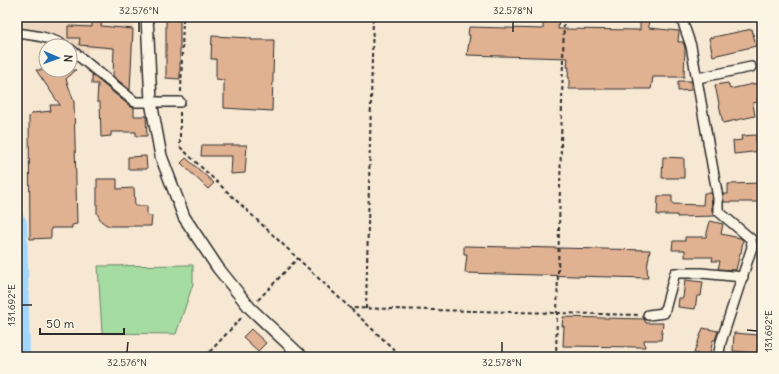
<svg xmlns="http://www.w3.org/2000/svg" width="779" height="374" font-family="Delius,sans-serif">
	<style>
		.built { fill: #f0d8c0 }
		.green { fill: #a4dca1; stroke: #688466 }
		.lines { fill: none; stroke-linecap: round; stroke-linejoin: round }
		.river { stroke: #a0d7ff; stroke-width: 20 }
		.building { fill: #e1b292; stroke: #2b2b2b }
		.minor-casing { stroke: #2b2b2b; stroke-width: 12 }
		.tertiary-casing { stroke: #2b2b2b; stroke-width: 14 }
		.path { stroke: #2b2b2b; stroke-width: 2; stroke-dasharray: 4 3; stroke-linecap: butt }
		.minor { stroke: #fcf5e5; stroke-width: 9 }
		.tertiary { stroke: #fcf5e5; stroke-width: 11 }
		.ticks { fill: none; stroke: #2b2b2b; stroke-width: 1.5 }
		.neatline { fill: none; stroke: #2b2b2b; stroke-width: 1.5 }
		.ticks-label { font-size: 10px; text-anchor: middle; fill: #2b2b2b }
	</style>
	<rect width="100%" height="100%" fill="#f7e8d4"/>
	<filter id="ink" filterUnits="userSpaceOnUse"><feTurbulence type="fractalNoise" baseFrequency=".025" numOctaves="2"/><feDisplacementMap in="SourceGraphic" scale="8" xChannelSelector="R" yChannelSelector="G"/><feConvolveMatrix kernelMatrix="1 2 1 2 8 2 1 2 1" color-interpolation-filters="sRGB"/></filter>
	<g filter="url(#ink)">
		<path class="built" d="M17,17H134L133,50L88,49V56L64,39L49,33L17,29Z"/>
		<path class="green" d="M193,265V284L176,334L102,333L98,266Z"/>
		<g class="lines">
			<path class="river" d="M17,223L20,357"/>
		</g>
		<path class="building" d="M92,17H102L101,26L133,29L130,90L113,76L114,48L79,45L80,38H68V26L92,27Z
			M543,17H559L558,29L640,30V17H648L649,28L679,31L678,42H683L685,48L684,77H653L651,89H569V77H568L569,67H567L568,58L467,55L470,35H468L469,27L543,29Z
			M166,19H180V79L166,78Z
			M752,29L756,46L713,56L709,38Z
			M212,36L251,38V40H274L272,111L224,108V80L216,79V59H211Z
			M36,70H76L66,79L74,102L77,224L72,225V228H51V238L30,239L29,117L33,113L51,111L50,105H60Z
			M92,75L131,107L134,108V116H146L147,136H136V132H111V136L101,137L100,102H97L98,84H92Z
			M678,81H691V90L678,91Z
			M762,82V101L753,103L755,116L723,123L715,85L728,83L730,89Z
			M756,135V142L762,141V151L734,154L733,141L742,140L741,136Z
			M202,145H247L245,173L231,174L232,156H201Z
			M146,156L147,169H128V157Z
			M663,157L684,158V178H662Z
			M186,158L214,183L208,189L181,163Z
			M97,179H117V189L134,188L135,206H147V216H152L151,226H109L105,224L101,221L97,213Z
			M762,183V202H724L723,194H728V184Z
			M704,193H711L712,211L715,216L677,217V215H657L658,196H672V204L703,205Z
			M710,221L723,224L721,234L740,238L743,240L741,253H740L736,270L718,269L720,261H712L713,257H685V250H672L673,241H685V237H706Z
			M464,246L650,250L647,268L648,278L465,273L467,254H464Z
			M685,280L703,282L701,296H697L695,309L678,307L679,298H683Z
			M563,317L644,319L646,323H663L661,340H644L645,347L563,346L564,326H562Z
			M703,328L718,331L715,340H713L709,357L694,353Z
			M251,329L266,343L258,351L243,337Z
			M734,333L758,335L757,353L733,351Z"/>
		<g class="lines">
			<defs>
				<path id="minor" d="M681,17L691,46L718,198V211L751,239L752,247L721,342L718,357
					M17,33C33,35 50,37 65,46
					M70,49L135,102H180
					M698,78L751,67
					M648,315L664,313L675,273H701L743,277"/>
				<path id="tertiary" d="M147,17L151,102L161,156L184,217L218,268L250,308L302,357"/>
			</defs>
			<use href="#minor" class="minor-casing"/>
			<use href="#tertiary" class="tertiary-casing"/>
			<path class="path" d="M181,92L183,17
				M180,112V147L350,308L639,315
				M258,300L297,259
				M351,309L402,357
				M366,309L373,17
				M205,357L243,316
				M556,357L564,17"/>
			<use href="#minor" class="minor"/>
			<use href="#tertiary" class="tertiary"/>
		</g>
	</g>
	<path class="ticks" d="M139,32V22M513,32V22M22,305H32M747,330L757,331M127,352L128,342M502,352V342"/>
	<rect width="779" height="374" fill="none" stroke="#fcf5e5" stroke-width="44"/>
	<g transform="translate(58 58) rotate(92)"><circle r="19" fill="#fcf5e5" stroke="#a8a49b"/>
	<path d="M0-3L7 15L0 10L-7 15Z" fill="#1f6fb2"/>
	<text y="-6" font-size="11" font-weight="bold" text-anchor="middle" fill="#2b2b2b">N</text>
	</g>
	<path d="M40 328v6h84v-6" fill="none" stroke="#2b2b2b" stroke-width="2"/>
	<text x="46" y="328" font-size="12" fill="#2b2b2b" stroke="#fcf5e5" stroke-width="3" paint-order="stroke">50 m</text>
	<rect x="22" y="22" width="735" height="330" class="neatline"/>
	<g class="ticks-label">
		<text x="139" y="14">32.576°N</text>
		<text x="513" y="14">32.578°N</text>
		<text transform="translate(11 305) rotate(-90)" y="4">131.692°E</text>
		<text transform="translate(768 331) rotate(-90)" y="4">131.692°E</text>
		<text x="127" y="366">32.576°N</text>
		<text x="502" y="366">32.578°N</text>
	</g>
</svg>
